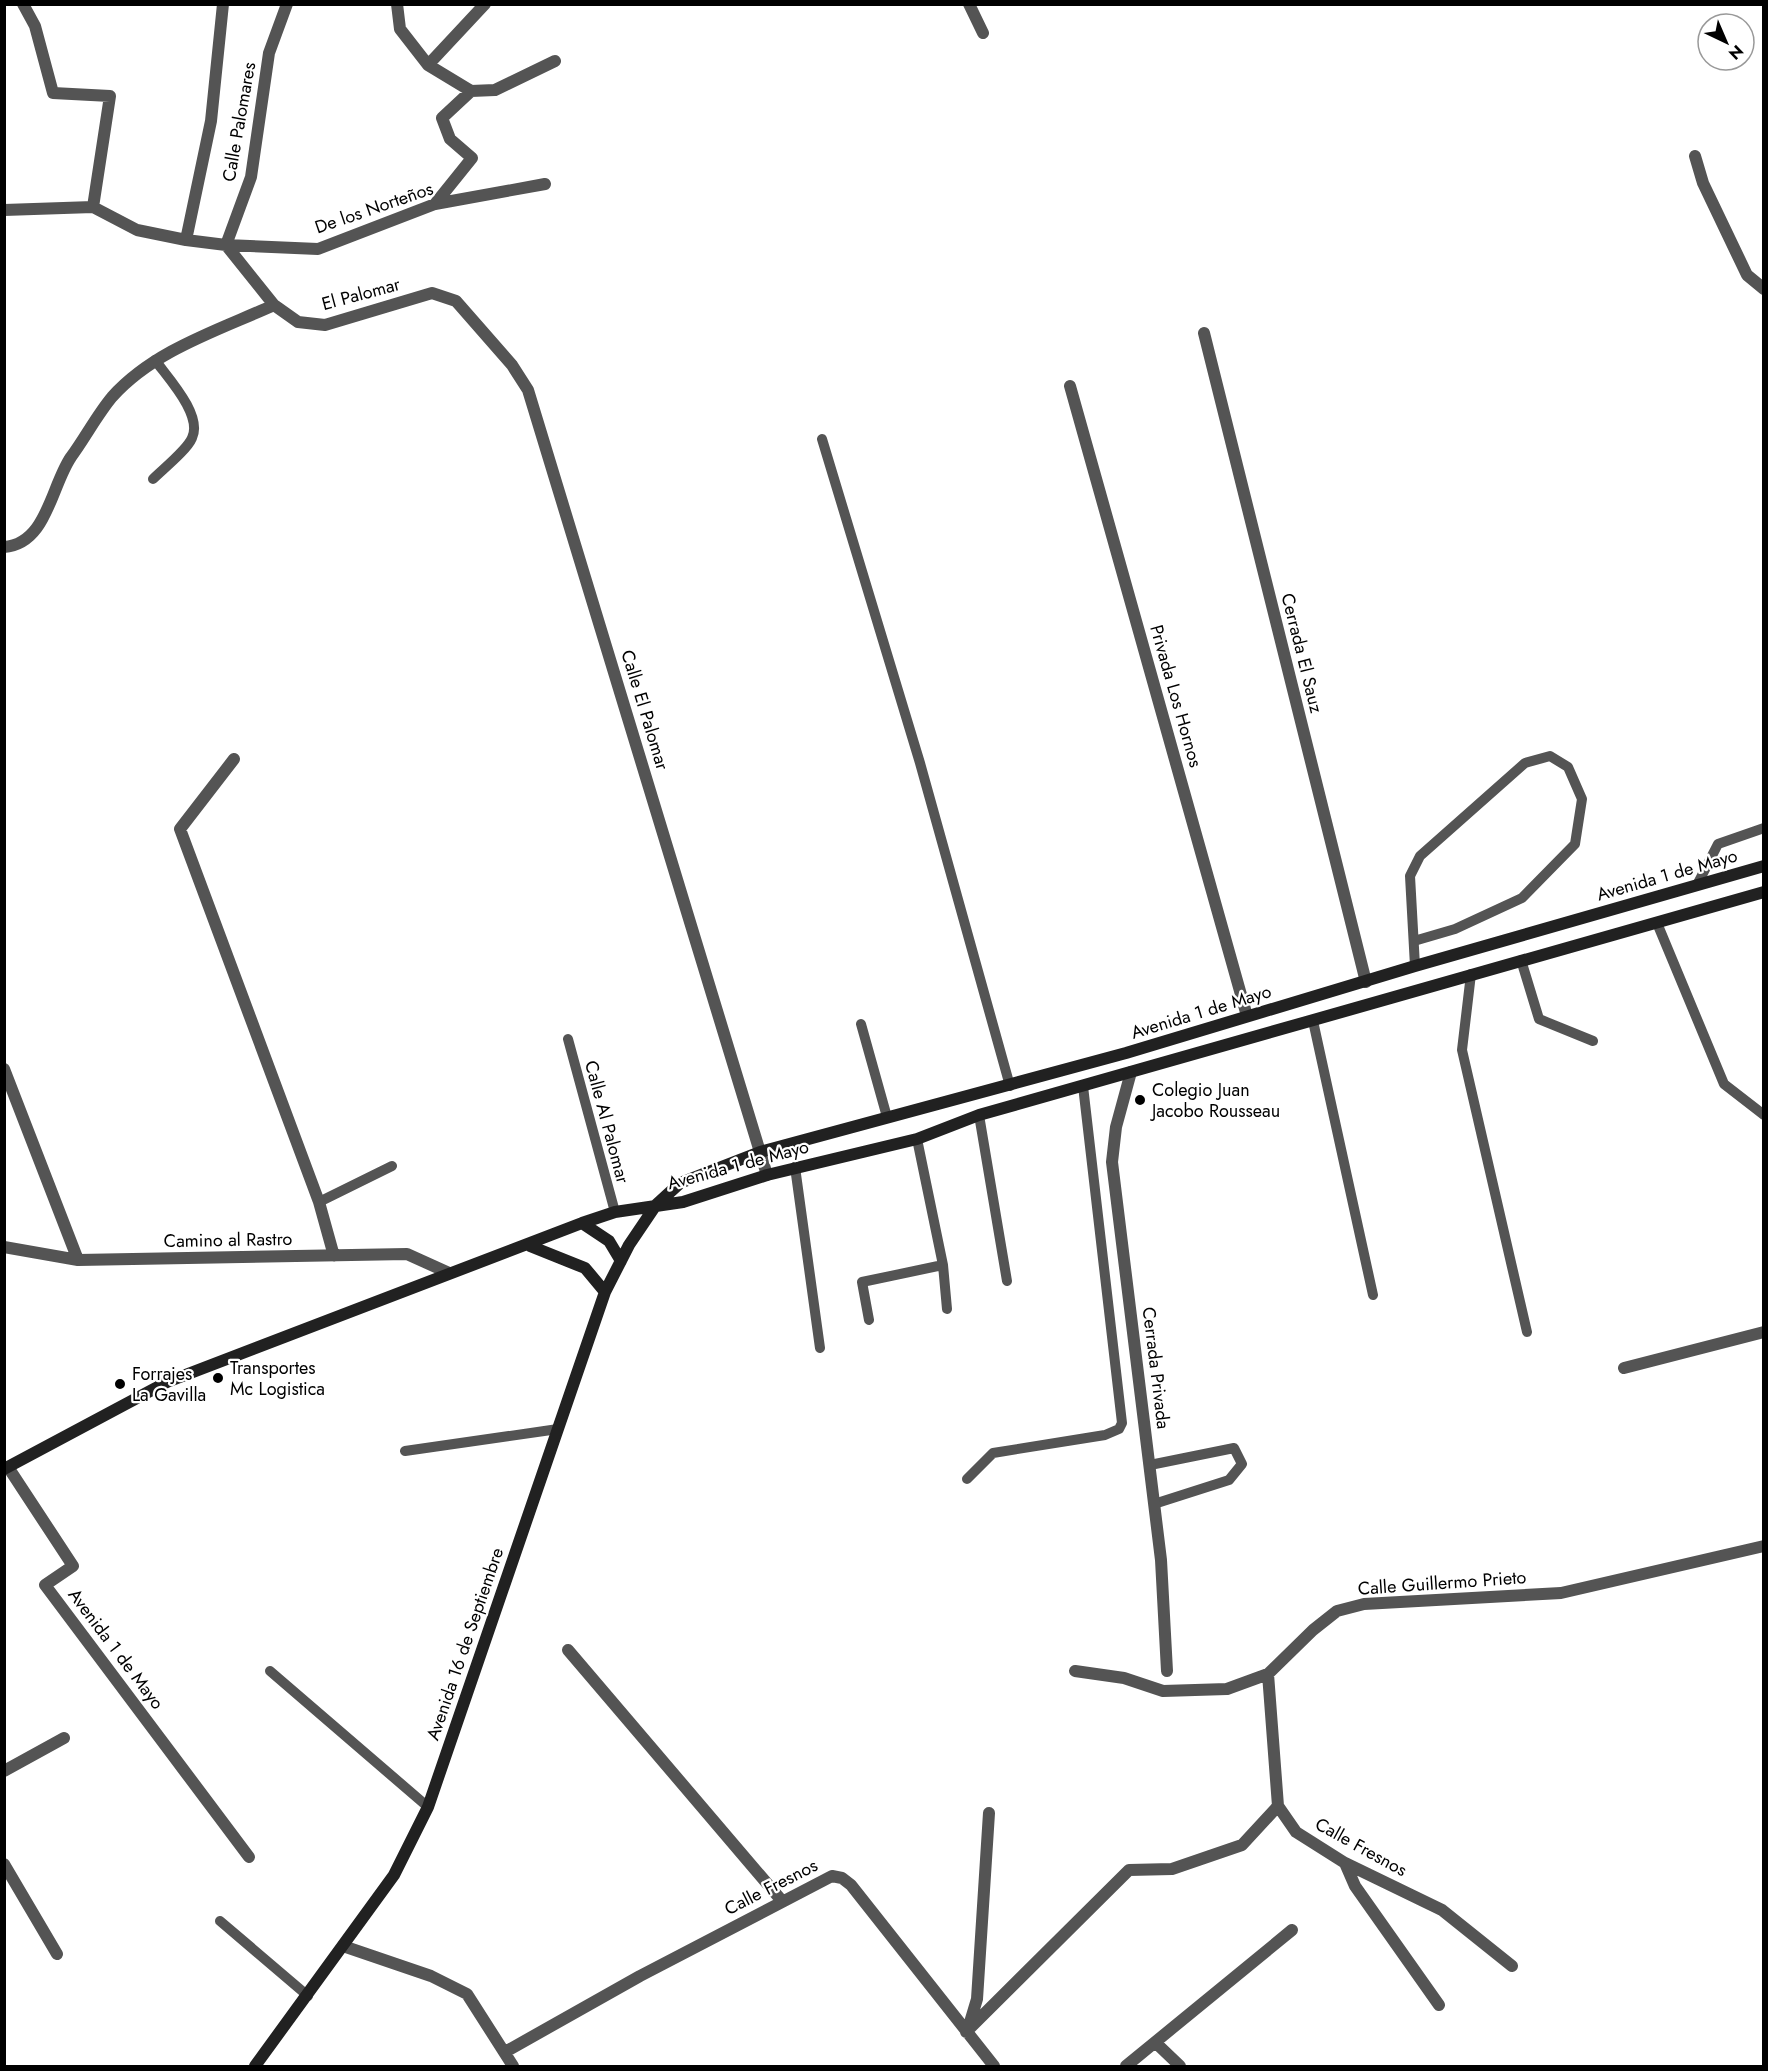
<svg xmlns="http://www.w3.org/2000/svg" width="1768" height="2071" font-family="Jost,sans-serif">
	<style>
		.lines { fill: none; stroke-linecap: round; stroke-linejoin: round }
		.lane { stroke: #545454; stroke-width: 10 }
		.street { stroke: #545454; stroke-width: 12 }
		.secondary { stroke: #212121; stroke-width: 12 }
		.poi-dot { fill: #000; stroke: #fff; stroke-width: 2 }
		.labels { text-anchor: middle; stroke-width: 4.5; stroke-linejoin: round; paint-order: stroke }
		.street-label { font-size: 18px; fill: #000; stroke: #fff }
		.poi-label { font-size: 18px; fill: #000; stroke: #fff; text-anchor: start }
	</style>
	<rect width="100%" height="100%" fill="#fff"/>
	<g class="lines">
		<path class="lane" d="M822,439L920,763L1010,1086
			M153,479C163,469 187,450 192,438C203,415 168,378 155,360
			M1697,885L1718,844L1764,828
			M1657,923L1724,1084L1764,1115
			M1414,941L1455,929L1522,898L1575,844L1582,799L1568,767L1550,756L1525,763L1420,856L1410,876L1415,966
			M1521,960L1539,1019L1593,1041
			M1471,974L1462,1050L1527,1332
			M1313,1021L1373,1295
			M861,1024L887,1117
			M568,1039L615,1212
			M979,1115L1007,1281
			M917,1139L943,1265L947,1309
			M795,1167L820,1348
			M319,1202L392,1166
			M869,1320L862,1282L943,1265
			M405,1451L558,1429
			M1150,1465L1234,1448L1242,1464L1229,1480L1154,1504
			M967,1479L993,1453L1105,1435L1119,1429L1122,1423L1083,1086
			M270,1671L428,1807
			M220,1921L308,1996"/>
		<path class="street" d="M23,4L35,26L53,93L110,96L93,207
			M287,4L269,53L251,177L226,245L274,305L298,322L325,325L432,293L456,301L512,365L528,390L767,1175
			M397,4L400,29L428,65L471,91L495,90L555,61
			M969,4L983,33
			M428,65L485,4
			M1695,156L1703,183L1747,275L1764,289
			M435,204L472,158L450,139L442,118L471,91
			M4,210L93,207L137,230L186,240L226,245L318,249L435,204L545,184
			M186,240L211,121L223,4
			M1204,333L1366,982
			M1070,386L1247,1016
			M4,547C47,544 51,486 71,457C85,438 97,415 112,397C154,350 219,330 274,305
			M234,759L180,829L319,1202L334,1256
			M4,1069L78,1260
			M1131,1072L1116,1127L1112,1162L1161,1560L1167,1671
			M4,1247L78,1260L407,1254L449,1273
			M1624,1368L1764,1332
			M8,1467L73,1566L45,1585L249,1857
			M568,1650L782,1901
			M1075,1671L1124,1678L1163,1691L1227,1689L1268,1674L1313,1630L1337,1611L1364,1604L1561,1593L1764,1546
			M1268,1674L1278,1806L1296,1832L1345,1863L1442,1910L1512,1966
			M4,1771L64,1738
			M1345,1863L1355,1886L1439,2005
			M4,1864L57,1954
			M343,1946L431,1976L467,1994L513,2066
			M968,2029L977,1999L989,1813
			M966,2032L1129,1870L1172,1869L1242,1845L1278,1806
			M1157,2044L1180,2066
			M505,2052L640,1976L832,1876L842,1878L851,1885L994,2066
			M1126,2066L1292,1930"/>
		<path class="secondary" d="M582,1223L609,1241L621,1261
			M530,1246L585,1268L605,1292
			M4,1469L167,1382L582,1223L615,1212L683,1202L767,1175L917,1139L979,1115L1764,892
			M255,2066L394,1875L428,1807L605,1292L629,1245L656,1205L680,1183L760,1152L1126,1053L1415,966L1764,866"/>
	</g>
	<g class="poi-dot">
		<circle cx="1140" cy="1100" r="6"/>
		<circle cx="218" cy="1378" r="6"/>
		<circle cx="120" cy="1384" r="6"/>
	</g>
	<g class="labels">
		<g class="street-label">
			<text transform="translate(239 122) rotate(-80)" y="6">Calle Palomares</text>
			<text transform="translate(374 208) rotate(-19)" y="6">De los Norteños</text>
			<text transform="translate(361 294) rotate(-15)" y="6">El Palomar</text>
			<text transform="translate(1302 653) rotate(76)" y="6">Cerrada El Sauz</text>
			<text transform="translate(1176 696) rotate(74)" y="6">Privada Los Hornos</text>
			<text transform="translate(645 710) rotate(73)" y="6">Calle El Palomar</text>
			<text transform="translate(1667 875) rotate(-16)" y="6">Avenida 1 de Mayo</text>
			<text transform="translate(1201 1012) rotate(-17)" y="6">Avenida 1 de Mayo</text>
			<text transform="translate(607 1122) rotate(75)" y="6">Calle Al Palomar</text>
			<text transform="translate(738 1165) rotate(-15)" y="6">Avenida 1 de Mayo</text>
			<text transform="translate(228 1240) rotate(-1)" y="6">Camino al Rastro</text>
			<text transform="translate(1156 1368) rotate(83)" y="6">Cerrada Privada</text>
			<text transform="translate(1442 1583) rotate(-4)" y="6">Calle Guillermo Prieto</text>
			<text transform="translate(465 1644) rotate(-71)" y="6">Avenida 16 de Septiembre</text>
			<text transform="translate(116 1649) rotate(53)" y="6">Avenida 1 de Mayo</text>
			<text transform="translate(1361 1847) rotate(29)" y="6">Calle Fresnos</text>
			<text transform="translate(771 1887) rotate(-27)" y="6">Calle Fresnos</text>
		</g>
		<g class="poi-label">
			<text x="1152" y="1096">Colegio Juan<tspan x="1152" dy="21">Jacobo Rousseau</tspan></text>
			<text x="230" y="1374">Transportes<tspan x="230" dy="21">Mc Logistica</tspan></text>
			<text x="132" y="1380">Forrajes<tspan x="132" dy="21">La Gavilla</tspan></text>
		</g>
	</g>
	<rect width="1768" height="2071" fill="none" stroke="#000000" stroke-width="12"/>
	<g transform="translate(1726 42) rotate(136)"><circle r="28" fill="#ffffff" stroke="#999999" stroke-width="1.5"/>
	<path d="M0-4.5L10 22L0 15L-10 22Z" fill="#000000"/>
	<text y="-9" font-size="16" font-weight="bold" text-anchor="middle" fill="#000000">N</text>
	</g>
</svg>
